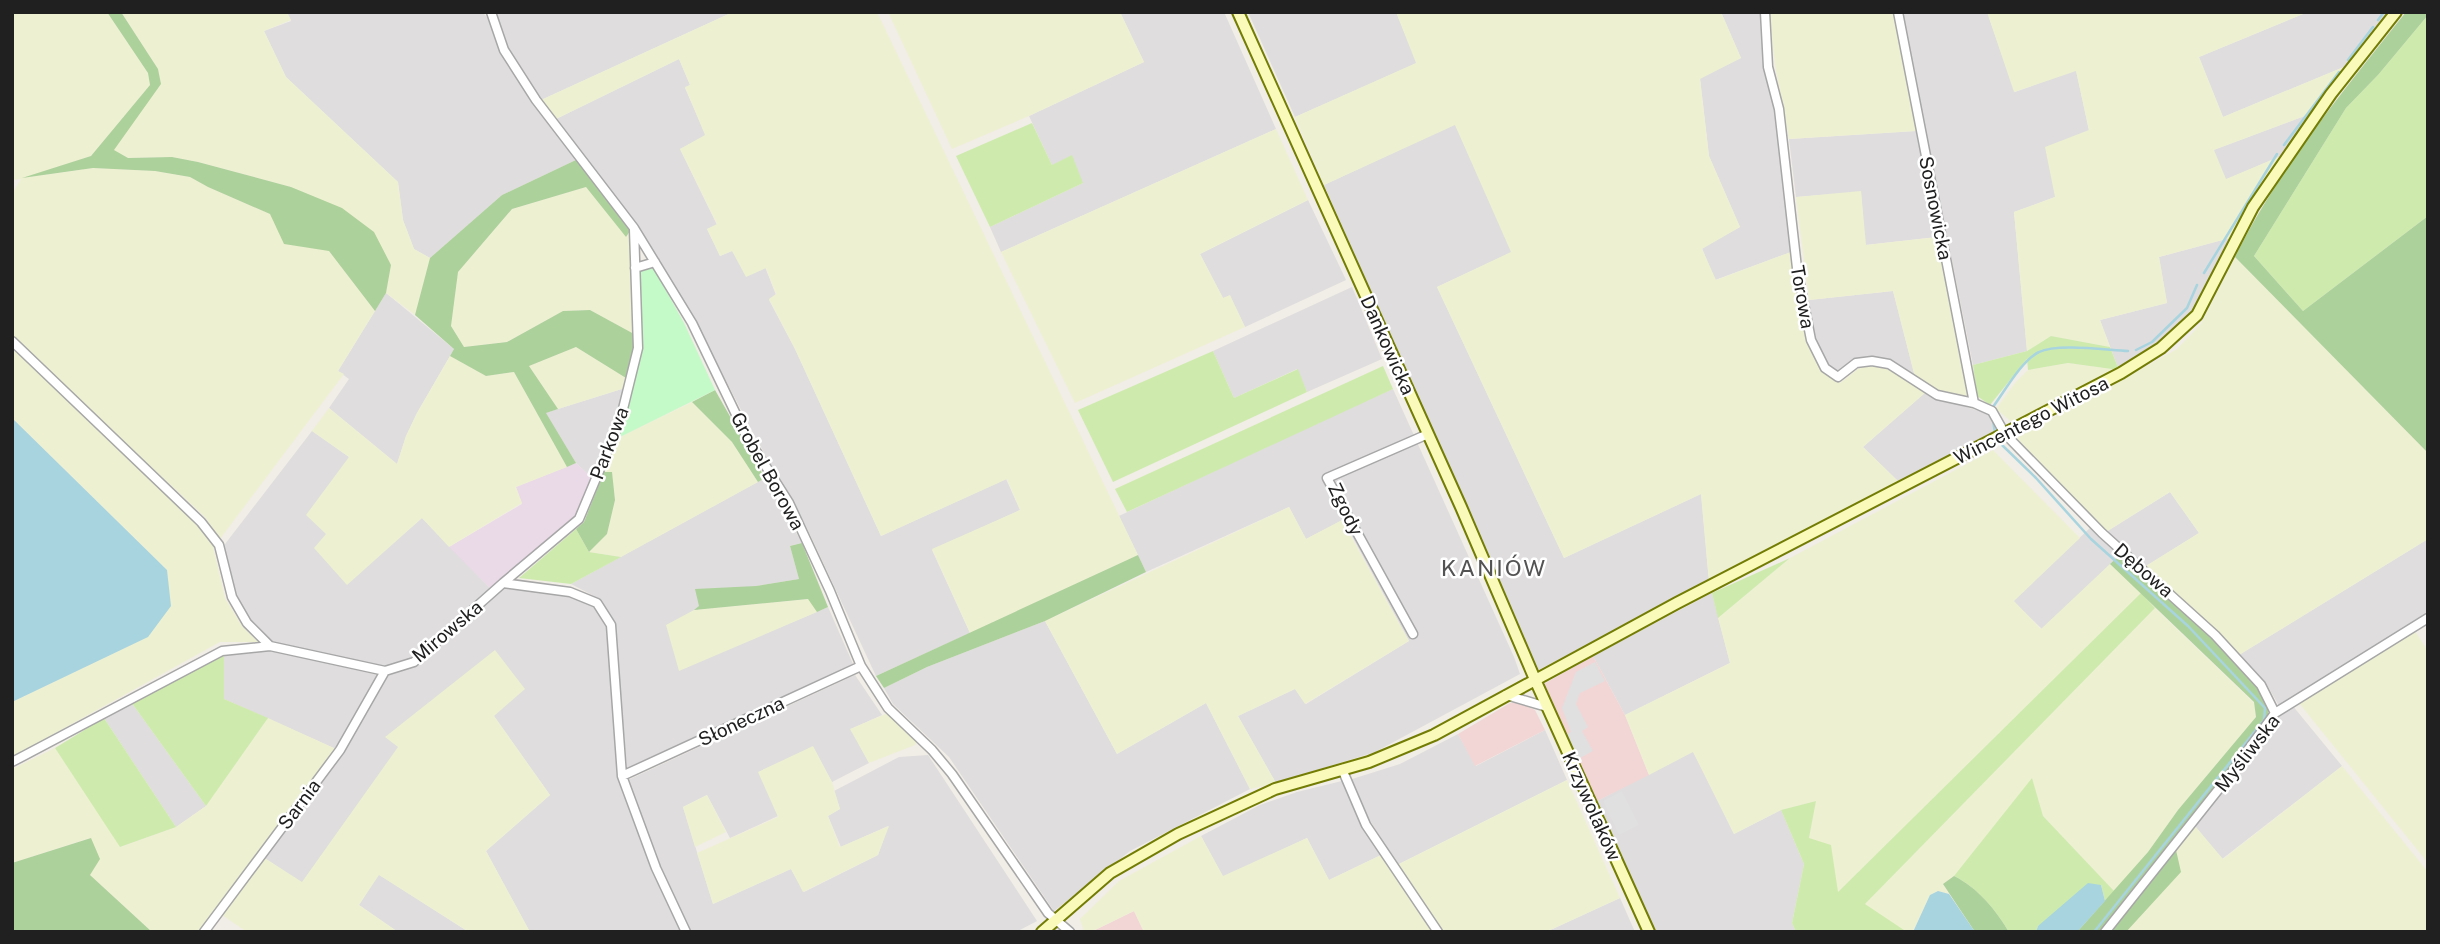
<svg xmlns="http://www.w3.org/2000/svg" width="2440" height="944" font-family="'Public Sans',sans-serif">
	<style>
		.residential { fill: #dfdddd }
		.commercial { fill: #f2d6d6 }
		.industrial { fill: #ead9e7 }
		.farmland { fill: #eef0d2 }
		.grass { fill: #ceebad }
		.forest { fill: #add19b }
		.park { fill: #c4fac7 }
		.parking { fill: #e0e0e0 }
		.water { fill: #a7d4df }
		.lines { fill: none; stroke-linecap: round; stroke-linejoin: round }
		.stream { stroke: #a7d4df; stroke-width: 2.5 }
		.street-casing { stroke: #a7a7a7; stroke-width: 11 }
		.secondary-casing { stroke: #737c03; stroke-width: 14 }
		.street { stroke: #fff; stroke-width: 8 }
		.secondary { stroke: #fafbbb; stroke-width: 10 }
		.labels { text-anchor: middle; stroke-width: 5; stroke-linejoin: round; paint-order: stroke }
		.street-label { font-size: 19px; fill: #202020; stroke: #fff }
		.quarter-label { font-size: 23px; letter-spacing: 2px; fill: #535353; stroke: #fff }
	</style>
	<rect width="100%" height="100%" fill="#f1ede7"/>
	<path class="residential" d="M287,12H482L487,17L502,52L578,159L502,195L430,258L414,249L403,220L398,182L286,77L264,31L291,21Z
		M494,12H733L541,100L508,49Z
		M1120,12H1224L1276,129L1001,252L990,227L1083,183L1052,165L1029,116L1144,62Z
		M1248,12H1396L1417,63L1295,117Z
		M1721,12H1760L1764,67L1775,109L1791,252L1715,280L1702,248L1740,227L1709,156L1700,78L1741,58Z
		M1902,12H1987L2015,92L2076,70L2089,131L2055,197L2014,212L2027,351L1973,365Z
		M2308,12H2390L2351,64L2223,117L2199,57Z
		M679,59L690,85L685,88L706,136L680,149L717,225L707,229L720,256L732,251L765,267L776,295L769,300L795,349L881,536L1006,479L1020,510L932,550L970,633L876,676L807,528L752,431L695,321L637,225L556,119Z
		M2310,114L2281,156L2225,180L2213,150Z
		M1455,124L1512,252L1437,287L1564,558L1701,494L1709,582L1538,670L1324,185Z
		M1916,131L1937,237L1865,245L1861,192L1796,197L1789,139Z
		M1308,200L1346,280L1245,327L1230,296L1223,298L1200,254Z
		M2230,238L2191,312L2160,344L2119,370L2100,320L2167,303L2159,257Z
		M1352,287L1382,359L1307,392L1297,369L1234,398L1213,351Z
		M1893,291L1915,377L1873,358L1839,372L1828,366L1815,340L1809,300Z
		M386,293L454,349L417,413L406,436L397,464L329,408L349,379L338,371Z
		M625,388L617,420L592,478L576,463L545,413Z
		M1393,389L1514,657L1520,674L1375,752L1276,783L1238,716L1295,689L1306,704L1409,641L1343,520L1306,539L1289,507L1146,572L1119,516L1340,412Z
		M1926,392L1936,398L1989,414L2000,432L1901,484L1863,447Z
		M312,431L349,457L327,534L346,584L422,518L491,589L413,660L386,668L272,643L249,621L235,595L222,548Z
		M765,478L802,543L790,546L799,579L756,586L699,607L679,670L828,607L853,664L627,768L614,622L598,598L571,584Z
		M2170,492L2199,533L2146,566L2106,532Z
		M2091,527L2120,555L2042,629L2013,601Z
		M2428,539V615L2279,706L2266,683L2239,655Z
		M504,588L570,595L595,606L606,626L619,777L683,932H530L486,851L550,795L494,716L386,737L399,747L302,883L263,857L389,673L416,664Z
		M1712,593L1730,663L1625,715L1593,656Z
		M1045,621L1117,754L1206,703L1250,789L1130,851L1054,911L949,757L893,704L884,688L927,667Z
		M269,650L378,675L336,749L224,699V654Z
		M855,675L882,715L851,729L869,763L832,782L813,747L759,772L778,816L730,838L707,795L683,807L713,904L791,869L804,892L878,855L888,826L841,847L828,816L840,809L834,791L899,757L928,755L1037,921L1016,932H690L660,867L628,780Z
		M131,702L206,806L176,827L104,718Z
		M2292,705L2342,766L2222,859L2195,826L2278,713Z
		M1545,730L1567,780L1397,865L1365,812L1349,780L1400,764L1458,734L1476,766Z
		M1693,751L1734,834L1781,810L1804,864L1792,923L1796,932H1655L1597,801Z
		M1342,781L1381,855L1329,880L1307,838L1223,877L1201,836L1260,805L1297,792Z
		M378,874L467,931L398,932L359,905Z
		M1620,898L1635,932H1546Z"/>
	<path class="commercial" d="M1593,656L1625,715L1649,775L1597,801L1544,684Z
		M1510,703H1519L1535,710L1545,730L1475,766L1458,734Z
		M1134,911L1144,932H1091Z"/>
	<path class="industrial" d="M576,463L592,478L576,516L491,589L449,547L522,504L516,487Z"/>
	<path class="farmland" d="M12,12H107L148,73L150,85L91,156L28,177L93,168L155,171L190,177L208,187L270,214L329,251L375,311L338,371L344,374L220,539L205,517L12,337V194L21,179L12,180Z
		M121,12H287L291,20L264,31L286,77L398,182L403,220L414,249L430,258L415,315L386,293L391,265L291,187L198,162L172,157L128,158L113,150L161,84L158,69Z
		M733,12H877L1138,555L970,633L932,549L1020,510L1007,479L881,536L795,349L769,299L776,294L766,268L746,277L732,251L720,256L707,229L717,224L680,149L705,135L685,87L690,85L679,59L556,119L541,100Z
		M888,12H1120L1144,62L1029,116L952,149Z
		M1396,12H1721L1741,58L1700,79L1709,156L1740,227L1702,249L1716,280L1791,252L1807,341L1821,370L1840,383L1858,369L1872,364L1887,367L1926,392L1863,447L1901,484L1709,582L1701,494L1564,558L1437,287L1511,252L1455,125L1324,185L1295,117L1416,63Z
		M1769,12H1893L1916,131L1789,139L1775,65Z
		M1987,12H2308L2199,57L2223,117L2351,64L2310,114L2214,150L2226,179L2281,156L2248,203L2230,238L2159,257L2167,303L2100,320L2110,347L2051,336L2027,351L2014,212L2055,197L2045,147L2089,130L2076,71L2014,92Z
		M1276,129L1308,200L1200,254L1223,298L1230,295L1245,327L1075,403L1001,252Z
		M586,187L626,237L630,231L634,334L590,310L563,311L507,342L464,347L451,326L458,272L512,209Z
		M1861,191L1866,245L1937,237L1969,397L1939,391L1915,377L1893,291L1809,300L1796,197Z
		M2235,257L2428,453V539L2239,655L2213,627L2146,566L2199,533L2170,492L2106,532L2017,438L2177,349L2201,324Z
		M576,347L626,378L625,388L558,409L529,366Z
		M12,348L198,525L213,546L225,598L242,626L258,642H220L12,757V702L147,637L167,570L12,418Z
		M450,356L486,376L514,372L567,467L516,487L522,503L449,547L422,518L347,585L314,548L326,534L306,515L349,457L312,431L329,408L397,464L406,436L417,413Z
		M2068,363L2119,370L2013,423L1996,409L2015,383L2028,370Z
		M692,402L732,442L758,482L621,557L589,552L607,534L615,500L612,472H604L618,438Z
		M1993,450L2080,538L2014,601L2041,629L2110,564L2141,593L1838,892L1809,839L1816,801L1781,810L1734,834L1693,752L1649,775L1625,715L1730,663L1718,618L1790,558Z
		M1289,507L1306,539L1342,520L1409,641L1305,704L1295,689L1238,716L1276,783L1250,789L1206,703L1117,754L1045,621Z
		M809,599L817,612L679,671L666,625L694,610Z
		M2155,608L2254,703L2256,717L2178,810L2148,852L2114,891L2043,816L2032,779L1954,876L1943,884L1949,894L1938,891L1930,895L1913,932H1907L1864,905Z
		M2415,631L2428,651V863L2299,703Z
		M495,650L525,689L494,716L550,795L486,851L530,932H469L379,875L359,905L398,932H247L222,915L263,857L302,882L398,747L385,737Z
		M888,713L917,741L915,745L869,763L850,729Z
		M268,718L336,749L199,932H152L90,875V838L12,863V769L55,748L121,847L176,827L206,806Z
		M813,746L832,782L840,809L828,816L840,847L889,826L878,855L803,892L791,869L713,904L697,853L778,817L758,772Z
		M2342,766L2428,872V932H2126L2180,872L2176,850L2195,826L2223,859Z
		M1567,780L1620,898L1546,932H1442L1397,865Z
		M707,795L726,832L695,847L683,807Z
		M1201,836L1223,876L1307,838L1329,880L1381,855L1434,931L1144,932L1134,911L1091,932H1084L1080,919L1119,881Z"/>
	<path class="grass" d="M2428,15V216L2303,311L2254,256L2346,108L2378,75Z
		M1032,123L1052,165L1072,155L1083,183L990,227L956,156Z
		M2051,336L2110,347L2119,370L2068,363L2028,370L2027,359L1990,405L1977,396L1973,365L2027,351Z
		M1213,351L1234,398L1298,369L1307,392L1113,482L1078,410Z
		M1383,366L1393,389L1127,512L1115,489Z
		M576,529L589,552L621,557L571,584L519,578Z
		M1790,558L1718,618L1712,593Z
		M2141,593L2155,608L1865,904L1907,932H1796L1792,923L1804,864L1781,810L1816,801L1809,838L1831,845L1838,892Z
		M224,654V699L268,718L206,806L131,702Z
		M104,718L176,827L120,847L55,748Z
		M2032,778L2043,816L2114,891L2105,901L2101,885L2038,926L2036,932H2009C1996,910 1978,888 1954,876Z"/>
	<path class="forest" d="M107,12H121L158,69L161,84L114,150L128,158L172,157L198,162L291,187L342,208L374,232L391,265L386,293L375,311L329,251L284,244L270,214L208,187L190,177L155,171L93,168L22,178L91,156L150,85L148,73Z
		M2406,12H2428V15L2378,75L2346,108L2254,256L2303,311L2428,216V453L2235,257C2279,168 2344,90 2406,12Z
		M578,159L630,231L626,237L586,187L512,209L458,272L451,326L464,347L507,342L563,311L590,310L634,334V347L626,378L576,347L529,366L558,409L546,413L576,463L567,467L514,372L486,376L450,356L454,349L415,315L430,258L502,195Z
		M715,390L765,478L758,482L732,442L692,402Z
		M604,472H612L615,500L607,534L589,552L576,529L584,522Z
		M802,543L828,607L817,612L808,599L694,610L699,606L695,589L756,586L799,579L790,546Z
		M1138,555L1146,572L1045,621L927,667L884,688L876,676Z
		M2120,555C2147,578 2267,678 2268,709C2269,713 2267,716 2267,720L2189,822L2176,850L2181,872L2126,932H2077L2148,852L2178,810L2256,717L2254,702L2110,564Z
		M91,838L100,859L90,875L152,932H12V863Z
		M1954,876C1978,888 1996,910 2009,932H1975L1943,884Z"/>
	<path class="park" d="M653,267L684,323L715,390L618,438L641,349L639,272Z"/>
	<path class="parking" d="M1595,662L1605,681L1580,693L1576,704L1588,727L1582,731L1593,751L1578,759L1566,735L1571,732L1562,708L1576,672Z
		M1622,791L1639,825L1619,835L1603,801Z"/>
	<path class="water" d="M12,418L167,570L171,606L148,637L12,702Z
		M2088,883L2101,885L2105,901L2077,932H2036L2038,926Z
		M1938,891L1949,894L1975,932H1913L1930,895Z"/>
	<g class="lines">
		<path class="stream" d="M2378,20L2384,12
			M2348,60L2373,27
			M2284,145L2339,72
			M2204,273L2277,154
			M2136,350L2152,342L2187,308L2197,285
			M1993,407C2004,392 2022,360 2039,352C2057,343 2106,350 2128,351
			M1993,420L1995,433
			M2002,445L2036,478L2091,539L2188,626L2265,708L2264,720L2094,932"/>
		<defs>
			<path id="street" d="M491,12L504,50L536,100L634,228L692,323L746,435L789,503L830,591L861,666L888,708L932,750L952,774L1048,913L1070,932
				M1765,12L1768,67L1779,109L1797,268L1811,340L1825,368L1838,377L1856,363L1872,361L1889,364L1937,395L1974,403L1992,411L2005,434L2102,533L2215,635L2261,685L2275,713
				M1898,12L1974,403
				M635,268L655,262
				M12,341L201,522L219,545L232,597L247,623L270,646L385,671L414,662L503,583L570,592L597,603L611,625L622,776L656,868L686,932
				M503,583L579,519L620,421L638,348L634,229
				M1413,634L1327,478L1428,434
				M1506,695L1547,707
				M12,762L222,651L270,646
				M1342,769L1366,825L1438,932
				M622,776L861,666
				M204,932L340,750L385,671
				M2105,932L2226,780L2275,713L2428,618"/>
			<path id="secondary" d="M1238,12L1461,507L1537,684L1649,932
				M1042,932L1110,873L1178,834L1275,789L1369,762L1434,735L1677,603L2121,373L2161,348L2197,315L2253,207L2331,94L2396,12"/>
		</defs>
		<use href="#street" class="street-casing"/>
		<use href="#secondary" class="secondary-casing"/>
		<use href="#street" class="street"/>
		<use href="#secondary" class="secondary"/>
	</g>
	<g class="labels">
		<g class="street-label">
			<text transform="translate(1936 208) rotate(79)" y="7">Sosnowicka</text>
			<text transform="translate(1803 297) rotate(80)" y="7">Torowa</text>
			<text transform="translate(1388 345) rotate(66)" y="7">Dankowicka</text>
			<text transform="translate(2031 420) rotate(-27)" y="7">Wincentego Witosa</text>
			<text transform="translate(609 443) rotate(-69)" y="7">Parkowa</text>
			<text transform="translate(768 471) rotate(61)" y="7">Grobel Borowa</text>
			<text transform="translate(1346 509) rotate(64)" y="7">Zgody</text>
			<text transform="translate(2144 570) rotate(41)" y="7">Dębowa</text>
			<text transform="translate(447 631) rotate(-40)" y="7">Mirowska</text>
			<text transform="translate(741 721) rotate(-25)" y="7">Słoneczna</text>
			<text transform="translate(2247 753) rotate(-52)" y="7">Myśliwska</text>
			<text transform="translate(299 804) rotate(-53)" y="7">Sarnia</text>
			<text transform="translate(1592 806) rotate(66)" y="7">Krzywolaków</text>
		</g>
		<g class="quarter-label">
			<text x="1494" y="576">KANIÓW</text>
		</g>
	</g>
	<rect width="2440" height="944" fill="none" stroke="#202020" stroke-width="28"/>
</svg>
